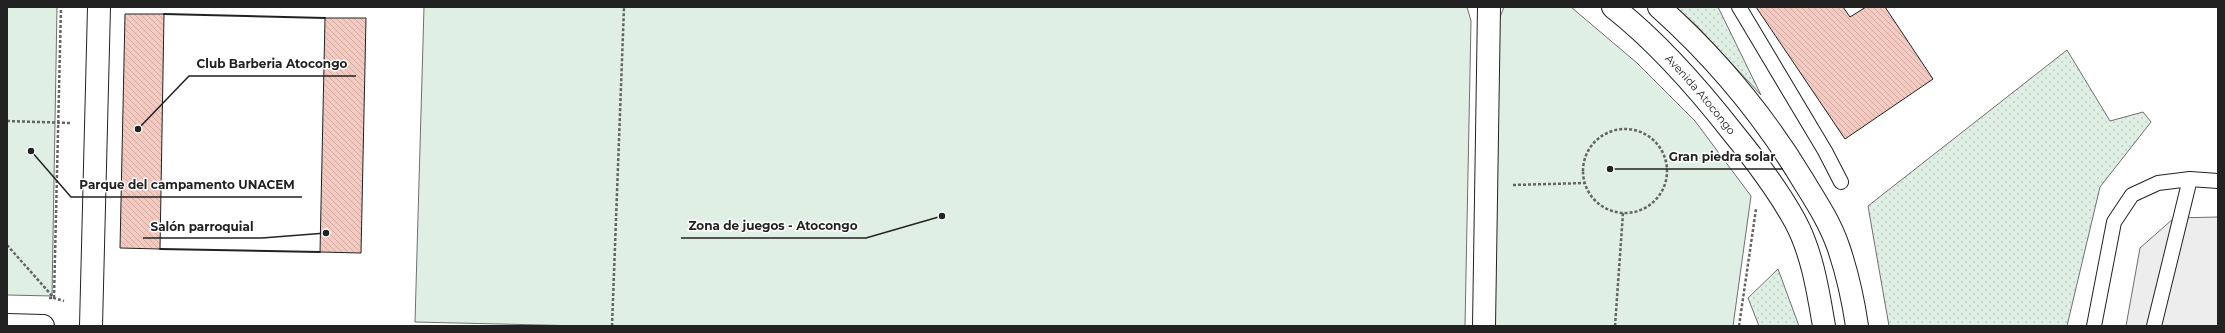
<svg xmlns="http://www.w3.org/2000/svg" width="2225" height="333" font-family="Montserrat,sans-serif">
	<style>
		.grass { fill: url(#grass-dots); stroke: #6f6f6f }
		.park { fill: #e0efe3; stroke: #6f6f6f }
		.parking { fill: #ededed; stroke: #6f6f6f }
		.building { fill: url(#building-back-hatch); stroke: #222 }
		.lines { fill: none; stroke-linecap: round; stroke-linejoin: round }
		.lane-casing { stroke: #222; stroke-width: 16 }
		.street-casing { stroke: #222; stroke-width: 24 }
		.secondary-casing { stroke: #222; stroke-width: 24 }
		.path { stroke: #646464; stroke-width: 2.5; stroke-dasharray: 3 2; stroke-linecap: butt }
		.lane { stroke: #fff; stroke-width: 14 }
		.street { stroke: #fff; stroke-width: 22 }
		.secondary { stroke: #fff; stroke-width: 22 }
		.wall { stroke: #222; stroke-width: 2 }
		.labels { text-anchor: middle; stroke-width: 3; stroke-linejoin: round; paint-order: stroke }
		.street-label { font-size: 11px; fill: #222; stroke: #fff }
		.leader { fill: none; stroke: #222; stroke-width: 1.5 }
		.callout-dot { fill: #222; stroke: #fff; stroke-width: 1.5 }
		.callout-label { font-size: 12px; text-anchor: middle; font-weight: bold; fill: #222; stroke: #fff; stroke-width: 3; stroke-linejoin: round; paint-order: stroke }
	</style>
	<defs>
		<pattern id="grass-dots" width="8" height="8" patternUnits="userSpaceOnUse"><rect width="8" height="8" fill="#e0efe3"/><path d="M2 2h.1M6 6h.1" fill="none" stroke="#c0cdc2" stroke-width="1.8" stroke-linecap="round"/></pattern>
		<pattern id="building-back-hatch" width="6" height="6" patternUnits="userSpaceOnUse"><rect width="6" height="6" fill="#f3c9c0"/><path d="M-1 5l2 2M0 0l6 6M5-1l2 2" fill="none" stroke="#d0aca5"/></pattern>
	</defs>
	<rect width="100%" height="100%" fill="#fff"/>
	<path class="grass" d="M1676,7H1718L1761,95L1697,26Z
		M2067,50L2110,121L2143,112L2151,122L2100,187L2067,326H1889L1868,206Z
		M1778,269L1799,326H1759L1748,298Z"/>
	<path class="park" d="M7,7H57L52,296L7,295Z
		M424,7H1467L1471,21L1465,326H584L415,322Z
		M1504,7H1571L1637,63L1695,121L1751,196L1733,326H1492L1498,22Z"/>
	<path class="parking" d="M2218,217V326H2126L2140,248L2174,218Z"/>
	<path class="building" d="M1756,7H1843L1850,17L1866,7H1885L1933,79L1845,139Z
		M125,14H164L160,249L120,248Z
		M325,18H366L361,253L320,252Z"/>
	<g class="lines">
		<defs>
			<path id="lane" d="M1739,7L1825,151L1841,182
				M2094,326L2114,222L2132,195L2158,183L2190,179L2218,181
				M2154,326L2190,179"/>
			<path id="street" d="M7,325L43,326
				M91,326L99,7
				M1484,326L1489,7"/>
			<g id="secondary">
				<path id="s1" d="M1613,7C1659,43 1698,88 1734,134C1756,161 1778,190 1795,221C1812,252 1818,291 1824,326"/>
				<path d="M1659,7C1716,58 1765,117 1804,182C1817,203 1830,223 1838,246C1847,272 1853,299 1857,326"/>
			</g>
		</defs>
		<use href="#lane" class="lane-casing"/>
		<use href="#street" class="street-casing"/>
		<use href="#secondary" class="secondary-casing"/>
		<path class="path" d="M7,121L70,123
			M1583 171a42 42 0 1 1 84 0a42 42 0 1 1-84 0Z
			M1513,185L1585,183
			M7,245L54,298L64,301
			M49,298H54L61,7
			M612,326L624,7
			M1615,326L1623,213
			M1739,326L1756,209"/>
		<use href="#lane" class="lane"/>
		<use href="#street" class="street"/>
		<use href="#secondary" class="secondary"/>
		<path class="wall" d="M164,14L325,18
			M160,249L320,252"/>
	</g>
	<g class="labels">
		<g class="street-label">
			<text dy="4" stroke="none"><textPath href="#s1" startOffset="124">Avenida Atocongo</textPath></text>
		</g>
	</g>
	<path class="leader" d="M138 129L189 76H356M1610 169L1660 169H1783M31 151L71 197H302M942 216L866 238H681M326 233L262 238H143"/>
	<g class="callout-dot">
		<circle cx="138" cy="129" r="4"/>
		<circle cx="1610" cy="169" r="4"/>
		<circle cx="31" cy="151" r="4"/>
		<circle cx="942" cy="216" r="4"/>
		<circle cx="326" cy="233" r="4"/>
	</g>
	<g class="callout-label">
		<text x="272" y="68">Club Barberia Atocongo</text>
		<text x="1722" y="161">Gran piedra solar</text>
		<text x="187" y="189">Parque del campamento UNACEM</text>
		<text x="773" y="230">Zona de juegos - Atocongo</text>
		<text x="202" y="231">Salón parroquial</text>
	</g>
	<rect width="2225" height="333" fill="none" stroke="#222222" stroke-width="16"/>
</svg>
